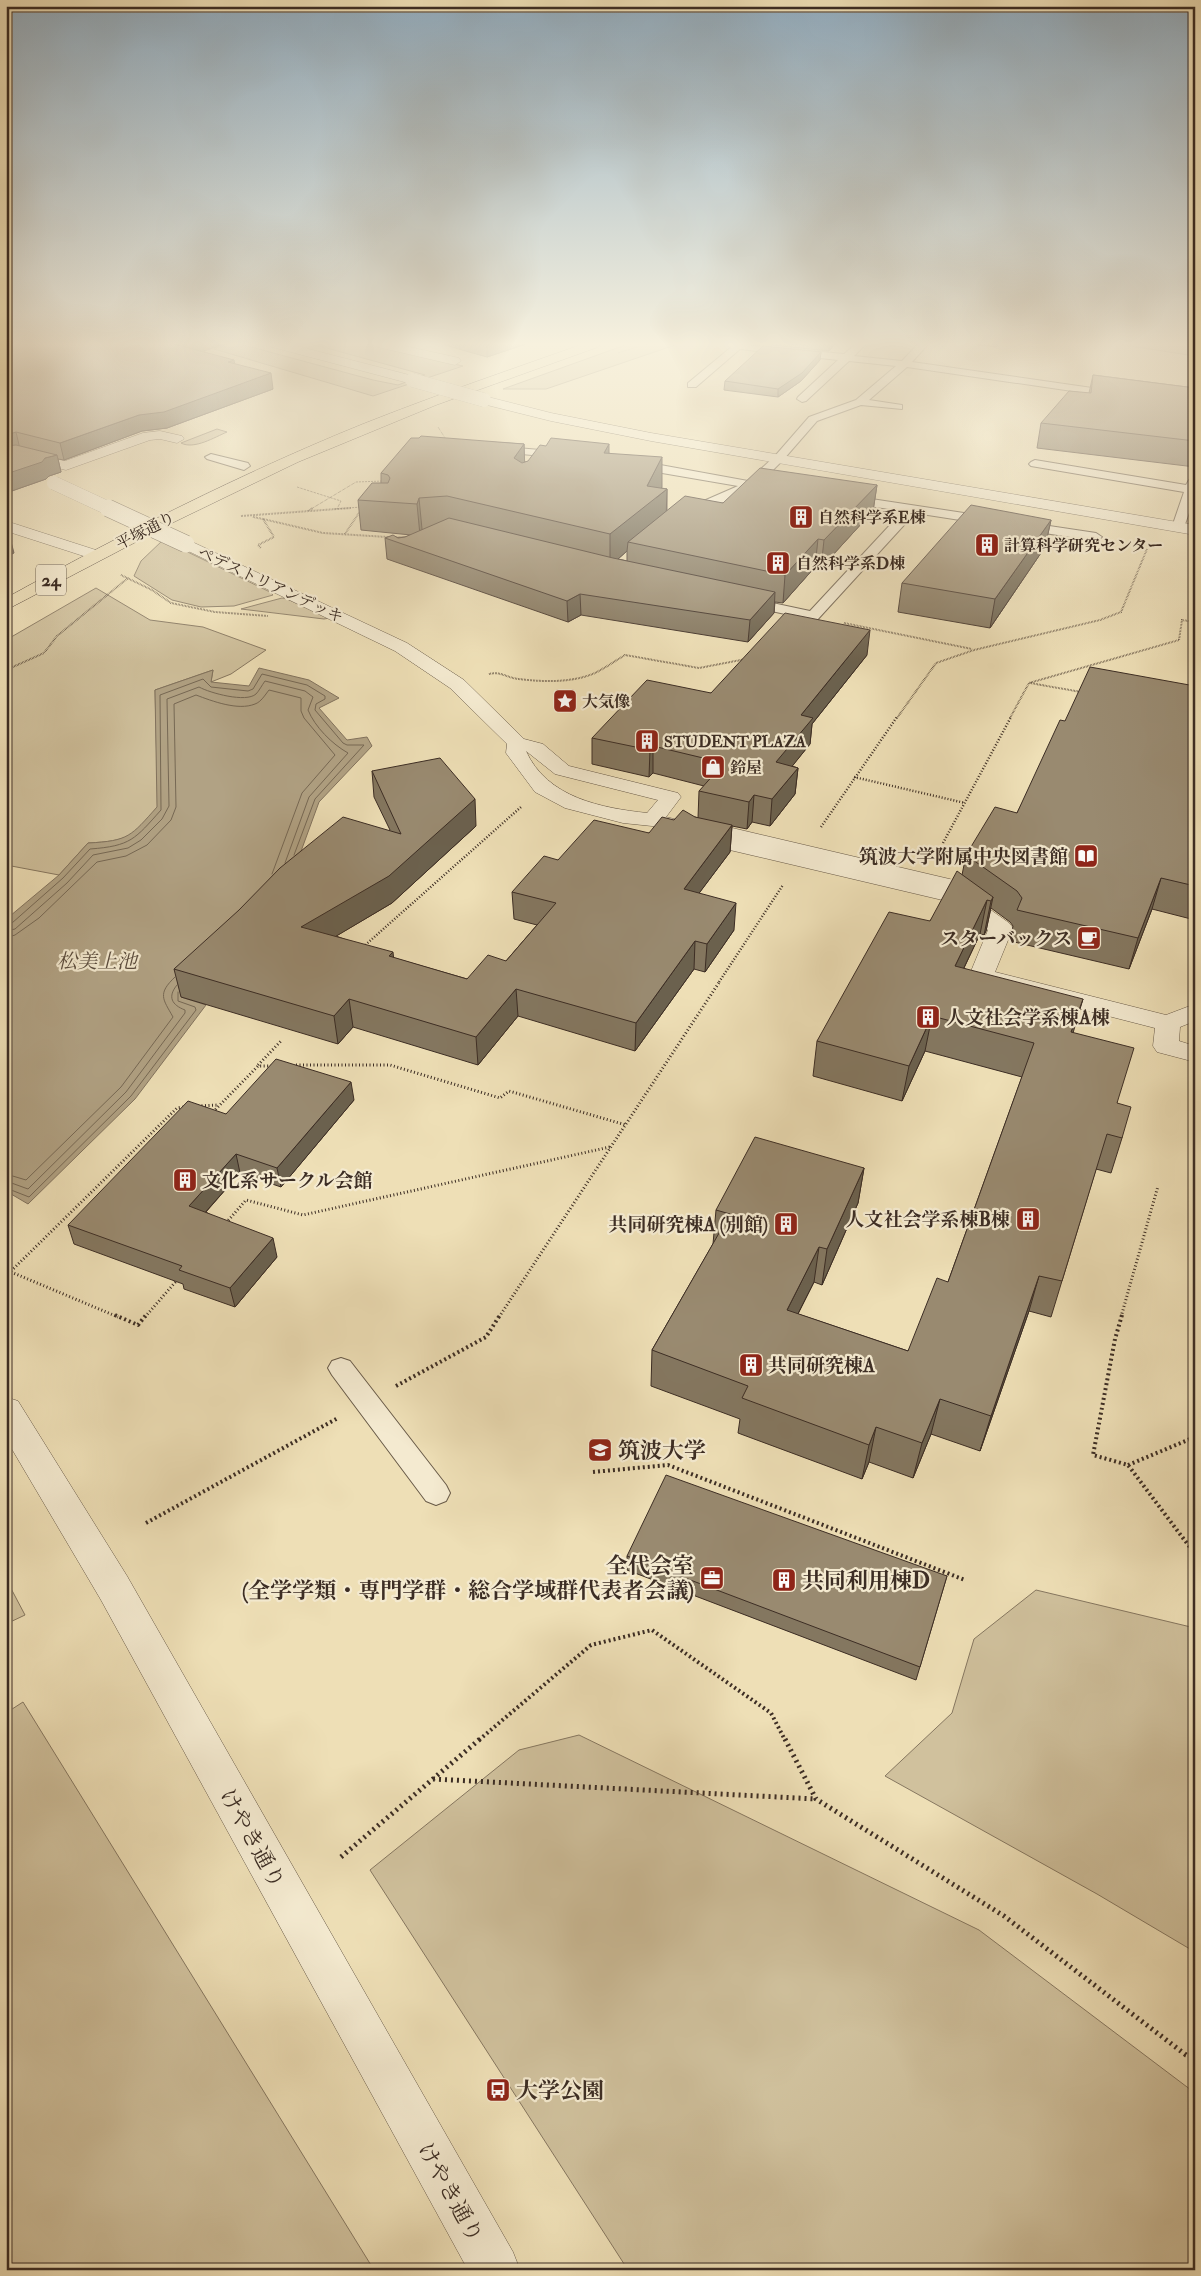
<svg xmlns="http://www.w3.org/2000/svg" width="1201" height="2276" font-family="'IM FELL Double Pica','Noto Serif JP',serif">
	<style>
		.green { fill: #d0c19d; stroke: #867760 }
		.water { fill: #b1a284; stroke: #82735e }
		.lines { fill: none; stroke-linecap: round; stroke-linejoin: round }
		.shore { stroke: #766854; stroke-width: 1 }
		.service-casing { stroke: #685a48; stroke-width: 2 }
		.pedestrian-casing { stroke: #685a48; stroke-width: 1 }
		.minor-casing { stroke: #685a48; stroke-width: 1 }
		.tertiary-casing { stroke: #685a48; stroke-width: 1 }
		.primary-casing { stroke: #3c2d24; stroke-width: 1 }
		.path-far5 { stroke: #3c2d24; stroke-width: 1; stroke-dasharray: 0.5 1; stroke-linecap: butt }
		.path-far4 { stroke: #3c2d24; stroke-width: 2; stroke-dasharray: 0.5 1; stroke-linecap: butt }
		.path-far3 { stroke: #3c2d24; stroke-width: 2.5; stroke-dasharray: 1 2; stroke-linecap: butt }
		.path-far2 { stroke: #3c2d24; stroke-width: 3; stroke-dasharray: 1 2.5; stroke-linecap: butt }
		.path-far1 { stroke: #3c2d24; stroke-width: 4; stroke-dasharray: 2 3; stroke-linecap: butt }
		.path { stroke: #3c2d24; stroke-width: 5; stroke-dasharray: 2 4; stroke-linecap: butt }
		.service { fill: #f4ead0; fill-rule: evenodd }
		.pedestrian { fill: #f4ead0; fill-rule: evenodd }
		.minor { fill: #f4ead0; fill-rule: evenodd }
		.tertiary { fill: #f4ead0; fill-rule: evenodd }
		.primary { fill: #eedfb6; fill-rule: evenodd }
		.pedestrian-bridge-far2-casing { stroke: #685a48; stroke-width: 14; stroke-linecap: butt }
		.pedestrian-bridge-far1-casing { stroke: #685a48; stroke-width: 18; stroke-linecap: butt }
		.pedestrian-bridge-casing { stroke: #685a48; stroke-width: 23; stroke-linecap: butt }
		.tertiary-bridge-casing { stroke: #685a48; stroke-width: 14; stroke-linecap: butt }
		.pedestrian-bridge-far2 { stroke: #f4ead0; stroke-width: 14 }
		.pedestrian-bridge-far1 { stroke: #f4ead0; stroke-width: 17 }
		.pedestrian-bridge { stroke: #f4ead0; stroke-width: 22 }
		.tertiary-bridge { stroke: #f4ead0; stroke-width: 14 }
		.wall { fill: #847760; stroke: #3c2d24; fill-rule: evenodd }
		.shaded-wall { fill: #6b614e; stroke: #3c2d24 }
		.building { fill: #998a70; stroke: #3c2d24 }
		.labels { text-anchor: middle; stroke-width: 4.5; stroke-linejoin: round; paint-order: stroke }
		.far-poi-label { font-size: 16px; font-weight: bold; fill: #3c2d24; stroke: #f4ead0; text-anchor: start }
		.far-street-label { font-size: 16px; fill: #3c2d24; stroke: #f4ead0 }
		.shield { fill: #f4ead0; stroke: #736658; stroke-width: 1 }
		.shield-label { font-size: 18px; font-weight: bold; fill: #3c2d24 }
		.poi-label { font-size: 19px; font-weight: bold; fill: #3c2d24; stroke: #f4ead0; text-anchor: end }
		.water-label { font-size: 20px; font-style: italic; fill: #594a3c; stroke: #f4ead0 }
		.near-poi-label { font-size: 22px; font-weight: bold; fill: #3c2d24; stroke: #f4ead0; text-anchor: start }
		.near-street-label { font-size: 22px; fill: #3c2d24; stroke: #f4ead0 }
	</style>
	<rect width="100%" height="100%" fill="#eedfb6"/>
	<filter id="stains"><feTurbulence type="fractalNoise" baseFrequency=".004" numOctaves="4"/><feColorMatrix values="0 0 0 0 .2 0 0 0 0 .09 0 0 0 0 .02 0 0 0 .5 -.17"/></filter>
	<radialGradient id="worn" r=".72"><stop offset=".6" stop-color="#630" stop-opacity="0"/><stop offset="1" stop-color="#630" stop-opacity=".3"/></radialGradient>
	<path class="green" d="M228,344H240L373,380L398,385L425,375L312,344H367L463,366L373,396L214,349Z
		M628,344H678L546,389H503Z
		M1117,344H1195V356Z
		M217,429L227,432C215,437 194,450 181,443Z
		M163,540L270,592L273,595L234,606L201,607L172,600L134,576L141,561Z
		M96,588L150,620L203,627L266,650L231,674L211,682L213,670L155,690L158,807C132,837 129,841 88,843L59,875L6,865V640Z
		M282,598L287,599L330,618L324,619L241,609Z
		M6,1579L25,1615L6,1624Z
		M1036,1590L1195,1628V1952L1097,1894L885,1776L952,1713L974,1639Z
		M23,1702L374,2270H6V1713Z
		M579,1735L979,1930L1195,2093V2270H628L370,1870L519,1750Z"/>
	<path class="water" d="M259,668L309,680L339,698L319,708L347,740L367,737L372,746L319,802L285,895L181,997L206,1005L135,1099L28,1204L6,1191V923L10,916L59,875L88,843C129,841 131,836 157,807L155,690L213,670L211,682L249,686Z"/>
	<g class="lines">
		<path class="shore" d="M6,924L12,923L63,878L90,849C131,846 135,839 161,810L160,695L203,679L211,687L248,691L253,689L262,674L307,685L325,696V699L316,704L315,710L343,743L347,745H364L315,799L294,855
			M6,931L15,929L67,883L93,855L128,848L141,840L162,819L169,806L167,699L199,687C210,693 246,703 256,694C259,691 262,685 265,681L305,691L313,697L308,710C315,727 332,744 348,753L309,797L285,863
			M6,938L15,935L39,918L97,862L126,856L147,845L171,820L176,807L174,704L196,695C212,701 238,711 255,704C261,702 265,695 269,690L301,698V711L304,718L335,755L302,793L272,874
			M6,1174L26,1180L121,1087L173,1017C163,999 157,994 175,977
			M6,1181L28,1189L126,1092L185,1013V1010C172,1005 167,997 177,985
			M6,1188L29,1197L131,1096L196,1010L195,1007L178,1001V992"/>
		<defs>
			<path id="service" d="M735,344L844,354L856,344H866L854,356L902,361L918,344H928L912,362L1120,392L1125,395L1120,398L907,367L869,400L902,405V409L861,405L817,421L783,460L759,484L758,488L691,516H683L681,513L683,510L738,486L633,468L629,466L627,464L629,462L633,460L748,481L775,456L809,417L856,400L896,366L849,361L806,401L802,402L797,399L798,397L838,360L740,349L696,387H688V383Z
				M493,446L564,452L570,455L564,458L489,451L487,449L489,447Z
				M211,454L248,463L250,466L244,470L207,459L205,457Z
				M1035,460L1186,485L1189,480L1195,478V496L1184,527L1178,531L1172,527L1184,492L1031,466L1029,464L1031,462Z
				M845,495L1096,533L1102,537L1096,541L915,513L818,619L813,620L739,604L737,601L739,598L744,597L810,611L903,511L841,502L839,499L841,496Z
				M341,1358L350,1361L446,1485L450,1493L446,1501L436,1505L426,1501L332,1375L328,1368L332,1361Z"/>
			<path id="pedestrian" d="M160,431L182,436L184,439L177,443L160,439L150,440L66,470L19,459L17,456L24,452L65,461L143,433Z
				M186,539L407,643L464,680L524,739L543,744L569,766L678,793L681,797L666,817L703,826L706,831L703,836L695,837L652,826L623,823L565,808L535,792L506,753L507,744L450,688L395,651L180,547L178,544L180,541ZM526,751L555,774L658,800L647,813C602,808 547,798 526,751Z
				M959,891L967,893L1009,923L1013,928L995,972L1166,1015L1195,1004V1021L1180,1027L1179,1041L1195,1046V1062L1157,1052L1153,1046L1155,1028L972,981L969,976L988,930L951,903L948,898L951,893Z"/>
			<path id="minor" d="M376,344H396L459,358L461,361L455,365L378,347Z"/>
			<path id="tertiary" d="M270,344H289L417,377L418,380L412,384L272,347Z
				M484,396L551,413L651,433L1195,525V535L651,441L551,421L479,403L477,400L479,397Z
				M6,521L102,552L104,555L102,558L96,560L6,531Z
				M6,1397L18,1401L127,1576L513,2252L520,2270H468L101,1600L6,1439Z"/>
			<path id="primary" d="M583,344H600L598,347L436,405L298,462L174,522L6,610V598C122,534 240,474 363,424C436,395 510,370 583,344Z"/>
		</defs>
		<use href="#service" class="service-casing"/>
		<use href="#pedestrian" class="pedestrian-casing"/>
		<use href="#minor" class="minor-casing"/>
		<use href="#tertiary" class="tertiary-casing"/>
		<use href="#primary" class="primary-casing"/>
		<path class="path-far5" d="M618,353L647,344
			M438,427L447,441
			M297,487L341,501L337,509
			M311,509L356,482L384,481
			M334,509L362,507"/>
		<path class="path-far4" d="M308,511L313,508
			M241,516L351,508
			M253,517L263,519L274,537L258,545L261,548
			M263,519L323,533L403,538
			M345,534L361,510
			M121,575L152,590L171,603L215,612L268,616
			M844,623L972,649
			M6,670L44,653L57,636L128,578
			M489,674C501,671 507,678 519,679C543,682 572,683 595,673C605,668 615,661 625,655L699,668L746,659
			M1030,683L1081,692
			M897,718L936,663L974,650L1100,620L1121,612L1147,549
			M1010,718L1029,683L1179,640L1182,620L1195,622"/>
		<path class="path-far3" d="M854,777L965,803
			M821,827L897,717
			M943,843L1011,717
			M363,947L521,807
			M719,982L783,885"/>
		<path class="path-far2" d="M258,1065L282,1040
			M296,1065H390L500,1098L509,1091L626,1125
			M198,1106L219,1105
			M213,1112L258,1066H272
			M226,1223L246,1200L303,1215L610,1147
			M11,1272L118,1317
			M6,1276L177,1108L184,1107
			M145,1317L178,1279
			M499,1317L720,981
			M1121,1317L1158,1186"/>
		<path class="path-far1" d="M115,1315L138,1325L146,1315
			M1122,1315L1115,1339L1093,1455L1128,1465L1195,1554
			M396,1386L486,1337L500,1315
			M1128,1465L1195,1437
			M593,1472L668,1465L965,1580
			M146,1523L338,1418
			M479,1740L591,1645L652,1630L771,1713L785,1740"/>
		<path class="path" d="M785,1739L816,1799L1004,1916L1186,2055L1195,2058
			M433,1779L816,1799
			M341,1857L480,1739"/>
		<use href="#service" class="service"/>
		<use href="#pedestrian" class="pedestrian"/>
		<use href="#minor" class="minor"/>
		<use href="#tertiary" class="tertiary"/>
		<use href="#primary" class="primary"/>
		<defs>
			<path id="pedestrian-bridge-far2" d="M54,483L110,509"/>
			<path id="pedestrian-bridge-far1" d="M108,508L186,544"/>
			<path id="pedestrian-bridge" d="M697,831L948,890"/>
			<path id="tertiary-bridge" d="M412,380L484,400"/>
		</defs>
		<use href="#pedestrian-bridge-far2" class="pedestrian-bridge-far2-casing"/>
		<use href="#pedestrian-bridge-far1" class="pedestrian-bridge-far1-casing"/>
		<use href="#pedestrian-bridge" class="pedestrian-bridge-casing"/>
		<use href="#tertiary-bridge" class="tertiary-bridge-casing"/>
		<use href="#pedestrian-bridge-far2" class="pedestrian-bridge-far2"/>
		<use href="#pedestrian-bridge-far1" class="pedestrian-bridge-far1"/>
		<use href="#pedestrian-bridge" class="pedestrian-bridge"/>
		<use href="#tertiary-bridge" class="tertiary-bridge"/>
	</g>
	<path class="wall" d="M6,344H225L202,351L235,364L273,389L167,428L142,431L64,460L58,459L61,472L49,476L46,479L6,493Z
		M441,344H526L487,357Z
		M771,344H835L829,351L771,345Z
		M970,344H999L996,347Z
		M821,352L820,360L801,381L778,397L724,390L725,381Z
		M1093,375L1195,388V467L1037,448L1041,423L1089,393Z
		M419,438L524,444V462L609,453L662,487L661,488L667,489V511L723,503L877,485L873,511L821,568L815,567L783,603L775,602L774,613L748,642L581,615L568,622L387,559L385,538L405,537L411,535L361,530L358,500L381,483V473ZM627,551V561L618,559Z
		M1051,520L1045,547L990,628L898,612L902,583Z
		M867,655L812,724L810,744L792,766L798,768L795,794L770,826L752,822L747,829L732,826L730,852L699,893L734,930L705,972L694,969L635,1051L518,1016L478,1065L353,1027L338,1044L181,997L174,969L390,830L374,797L372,771L476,826L392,903L336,936L394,958L467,979L506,961L537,925L514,919L512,892L558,860L649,833L674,820L695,817L698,818L699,791L704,786L653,773L649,777L592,764V738L711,693Z
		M1195,686V920L1152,909L1129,969L1010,941L1013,926L1010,922L991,908L986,931L984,935L980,934L964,968L1074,1033L1117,1103L1122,1138L1111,1173L1096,1169L1051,1317L1029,1311L980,1451L931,1434L913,1478L869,1462L862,1479L738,1433L740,1419L651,1386L652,1350L713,1244L716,1210L864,1168L858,1203L822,1285L814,1282L798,1314L908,1351L948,1282L1022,1077L925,1051L902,1101L813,1076L817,1041L930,921L962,875L966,855L1017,813L1065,721Z
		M354,1100L281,1187L240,1173L206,1212L277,1257L235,1307L184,1289L183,1284L74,1244L68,1225L226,1114Z
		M627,1556L947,1576L916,1680L627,1570Z"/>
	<path class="shaded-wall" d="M174,344H225L177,360Z
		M487,344H526L487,357Z
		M829,344H835L829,351Z
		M821,352L820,360L801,381L778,397V389Z
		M234,360L237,375L228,362Z
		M271,373L273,389L167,428L142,431L64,460L60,443L139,415Z
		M16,432L20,449L6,453V435Z
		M524,444L525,473L514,458Z
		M609,444V474L604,453Z
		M57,455L61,472L49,476L46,479L6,493V474L45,458Z
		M662,457V487L656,498L667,489L666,520L628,542L627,551L610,566V534L647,486Z
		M877,485L873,511L821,568L824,540Z
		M419,498L422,529L420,535L417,504Z
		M1051,520L1045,547L990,628L995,599Z
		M9,534L14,553L6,557V536Z
		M818,539L815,567L783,603L785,575Z
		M775,592L774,613L748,642L750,620Z
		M580,594L581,615L568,622L567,601Z
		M870,630L867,655L812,724L810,744L774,789L776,762L801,715Z
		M653,746V773L649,777L650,750Z
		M798,768L795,794L770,826L772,799Z
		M754,795L752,822L747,829L749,802Z
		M475,799L476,826L392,903L306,954L301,927Z
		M732,825L730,852L682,916L684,889Z
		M1161,878L1152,909L1129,969L1138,938Z
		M993,897L986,931L984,935L991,901Z
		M987,900L980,934L948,1001L955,966Z
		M736,903L734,930L705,972L707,944Z
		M695,941L694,969L635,1051L636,1023Z
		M393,952L396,980L389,956Z
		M516,989L518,1016L478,1065L476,1037Z
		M349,999L353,1027L338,1044L334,1016Z
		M1083,999L1073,1033L1071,1032Z
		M932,1016L925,1051L902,1101L909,1066Z
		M351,1082L354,1100L281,1187L277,1168Z
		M236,1154L240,1173L194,1225L189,1206Z
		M864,1168L858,1203L822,1285L827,1249Z
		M273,1238L277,1257L235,1307L230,1288Z
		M819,1247L814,1282L782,1345L787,1310Z
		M1039,1276L1029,1311L980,1451L991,1416Z
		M940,1399L931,1434L913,1478L922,1443Z
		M876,1427L869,1462L862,1479L869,1445Z"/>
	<path class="building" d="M6,344H176H174L234,360L228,362L271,373L164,412L139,415L60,443L16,432L6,435Z
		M763,346L821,352L802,373L778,389L725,381Z
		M1093,375L1195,388V441L1041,423L1069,391L1091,393Z
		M421,436L524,444L514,458L522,463L528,461L540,445L546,446L551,438L609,444L604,453L662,457L647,486L667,489L610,534L447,496L419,498L417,504L358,500L372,483H388L390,478L388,475L381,473L411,438H419Z
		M16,445L57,455L45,458L42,462L6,474V446Z
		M760,468L877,485L824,540L818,539L785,575L628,542L685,496L723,503Z
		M971,505L1051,520L995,599L902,583Z
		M449,518L613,558L775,592L750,620L580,594L567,601L385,538L393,535L398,538L405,537Z
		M785,613L870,630L801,715L813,718L776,762L798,768L772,799L754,795L749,802L699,791L724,763L653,746L650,750L592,738L647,680L711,693Z
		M1090,667L1195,686V886L1161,878L1138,938L1017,910L1022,898L1017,891L966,855L995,807L1017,813L1060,720L1065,721Z
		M440,758L475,799L389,876L301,927L393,952L389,956L467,979L488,955L506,961L556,903L512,892L544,856L558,860L594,820L649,833L662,817L674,820L683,810L695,817L732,825L684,889L736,903L707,944L695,941L636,1023L516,989L476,1037L349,999L334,1016L174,969L239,910L280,868L343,817L401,834L372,771Z
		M957,871L993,897L991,901L987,900L955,966L1083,999L1071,1032L1134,1048L1117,1103L1131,1107L1122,1138L1107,1134L1062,1281L1039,1276L991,1416L940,1399L922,1443L876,1427L869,1445L742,1398L748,1386L652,1350L730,1214L716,1210L755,1137L864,1168L827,1249L819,1247L787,1310L908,1351L937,1278L948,1282L1034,1043L932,1016L909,1066L817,1041L889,912L930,921Z
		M276,1059L351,1082L277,1168L236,1154L189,1206L273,1238L230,1288L179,1270L182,1266L68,1225L188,1101L226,1114Z
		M666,1475L947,1576L920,1667L627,1556Z"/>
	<linearGradient id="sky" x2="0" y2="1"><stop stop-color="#92adc0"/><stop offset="0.52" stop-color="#f7f1de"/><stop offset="1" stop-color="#f7f1de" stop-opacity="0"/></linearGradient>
	<rect width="1201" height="662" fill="url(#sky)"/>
	<defs>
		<symbol id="building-square" viewBox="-11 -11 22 22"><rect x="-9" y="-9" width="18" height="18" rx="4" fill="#8f2418" stroke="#f4ead0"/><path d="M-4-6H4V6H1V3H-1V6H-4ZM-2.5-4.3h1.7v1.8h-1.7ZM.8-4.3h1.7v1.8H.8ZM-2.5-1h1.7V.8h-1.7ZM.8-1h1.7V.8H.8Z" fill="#fff"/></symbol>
		<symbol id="sight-square" viewBox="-11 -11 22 22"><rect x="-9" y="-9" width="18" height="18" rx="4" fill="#8f2418" stroke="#f4ead0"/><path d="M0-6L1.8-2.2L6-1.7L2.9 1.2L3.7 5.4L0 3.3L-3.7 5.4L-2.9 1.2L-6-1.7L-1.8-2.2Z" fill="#fff"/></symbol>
		<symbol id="shop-square" viewBox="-11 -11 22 22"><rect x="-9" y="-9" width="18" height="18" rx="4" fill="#8f2418" stroke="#f4ead0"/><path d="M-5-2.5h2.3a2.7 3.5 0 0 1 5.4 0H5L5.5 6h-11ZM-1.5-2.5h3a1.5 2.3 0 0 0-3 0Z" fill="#fff"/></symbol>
		<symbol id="library-square" viewBox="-11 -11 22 22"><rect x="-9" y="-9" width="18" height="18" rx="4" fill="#8f2418" stroke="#f4ead0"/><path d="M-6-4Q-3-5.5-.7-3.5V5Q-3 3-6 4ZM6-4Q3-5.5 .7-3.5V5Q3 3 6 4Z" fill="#fff"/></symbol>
		<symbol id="cafe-square" viewBox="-11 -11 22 22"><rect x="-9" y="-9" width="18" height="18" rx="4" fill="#8f2418" stroke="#f4ead0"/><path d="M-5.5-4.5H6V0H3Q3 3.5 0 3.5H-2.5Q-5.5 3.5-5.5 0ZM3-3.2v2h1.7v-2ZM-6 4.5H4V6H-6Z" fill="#fff"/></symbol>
		<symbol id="university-square" viewBox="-11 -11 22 22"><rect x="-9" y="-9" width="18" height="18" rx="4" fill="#8f2418" stroke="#f4ead0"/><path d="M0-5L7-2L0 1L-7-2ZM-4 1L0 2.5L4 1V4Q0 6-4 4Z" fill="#fff"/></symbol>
		<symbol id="office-square" viewBox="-11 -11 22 22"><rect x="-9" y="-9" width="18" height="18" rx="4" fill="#8f2418" stroke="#f4ead0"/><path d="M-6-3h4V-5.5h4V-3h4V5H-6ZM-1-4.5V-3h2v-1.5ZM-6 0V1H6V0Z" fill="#fff"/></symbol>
		<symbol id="bus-square" viewBox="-11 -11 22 22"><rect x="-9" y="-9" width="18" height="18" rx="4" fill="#8f2418" stroke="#f4ead0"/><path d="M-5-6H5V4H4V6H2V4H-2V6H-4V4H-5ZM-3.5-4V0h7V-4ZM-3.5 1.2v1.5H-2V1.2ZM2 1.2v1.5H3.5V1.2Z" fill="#fff"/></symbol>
	</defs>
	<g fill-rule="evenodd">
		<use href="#building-square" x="787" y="503" width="28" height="28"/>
		<use href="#building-square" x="973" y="531" width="28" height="28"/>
		<use href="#building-square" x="764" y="549" width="28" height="28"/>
		<use href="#sight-square" x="551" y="687" width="28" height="28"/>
		<use href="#building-square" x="633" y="727" width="28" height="28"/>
		<use href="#shop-square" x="699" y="753" width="28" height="28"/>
		<use href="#library-square" x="1072" y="842" width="28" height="28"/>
		<use href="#cafe-square" x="1075" y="924" width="28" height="28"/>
		<use href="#building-square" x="914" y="1003" width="28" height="28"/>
		<use href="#building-square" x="171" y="1166" width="28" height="28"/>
		<use href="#building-square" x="1014" y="1205" width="28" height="28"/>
		<use href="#building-square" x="772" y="1210" width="28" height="28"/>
		<use href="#building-square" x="737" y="1351" width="28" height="28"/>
		<use href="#university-square" x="586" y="1436" width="28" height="28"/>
		<use href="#office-square" x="698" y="1564" width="28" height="28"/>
		<use href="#building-square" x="770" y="1566" width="28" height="28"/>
		<use href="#bus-square" x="484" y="2076" width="28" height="28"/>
	</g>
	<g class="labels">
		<g class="far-poi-label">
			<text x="818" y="523">自然科学系E棟</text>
			<text x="1004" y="551">計算科学研究センター</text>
			<text x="796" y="569">自然科学系D棟</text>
			<text x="582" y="707">大気像</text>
			<text x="664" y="747">STUDENT PLAZA</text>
			<text x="730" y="773">鈴屋</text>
		</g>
		<g class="far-street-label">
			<text transform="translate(145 530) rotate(-27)" y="6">平塚通り</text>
			<text transform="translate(271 584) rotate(25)" y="6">ペデストリアンデッキ</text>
		</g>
		<rect class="shield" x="36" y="564.5" width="30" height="31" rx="4"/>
		<g class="shield-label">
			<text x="51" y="586">24</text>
		</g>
		<g class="poi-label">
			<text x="1068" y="863">筑波大学附属中央図書館</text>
			<text x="1072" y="945">スターバックス</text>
			<text x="946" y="1024" text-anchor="start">人文社会学系棟A棟</text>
			<text x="202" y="1187" text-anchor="start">文化系サークル会館</text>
			<text x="1010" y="1226">人文社会学系棟B棟</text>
			<text x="768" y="1231">共同研究棟A (別館)</text>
			<text x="768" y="1372" text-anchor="start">共同研究棟A</text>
		</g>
		<g class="water-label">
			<text x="97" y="968">松美上池</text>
		</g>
		<g class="near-poi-label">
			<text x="618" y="1458">筑波大学</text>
			<text x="694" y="1573" text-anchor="end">全代会室<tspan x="694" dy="25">(全学学類・専門学群・総合学域群代表者会議)</tspan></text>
			<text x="802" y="1588">共同利用棟D</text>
			<text x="516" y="2098">大学公園</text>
		</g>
		<g class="near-street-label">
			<text transform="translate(253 1838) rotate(61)" y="8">けやき通り</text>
			<text transform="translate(451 2192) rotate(61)" y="8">けやき通り</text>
		</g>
	</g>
	<rect width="1201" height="2276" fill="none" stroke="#eedfb6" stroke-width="25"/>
	<rect x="8" y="8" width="1186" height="2261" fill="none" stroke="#3c2d24" stroke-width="2.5"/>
	<rect x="12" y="12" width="1176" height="2251" fill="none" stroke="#3c2d24"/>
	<rect width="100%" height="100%" filter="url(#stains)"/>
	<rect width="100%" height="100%" fill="url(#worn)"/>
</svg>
